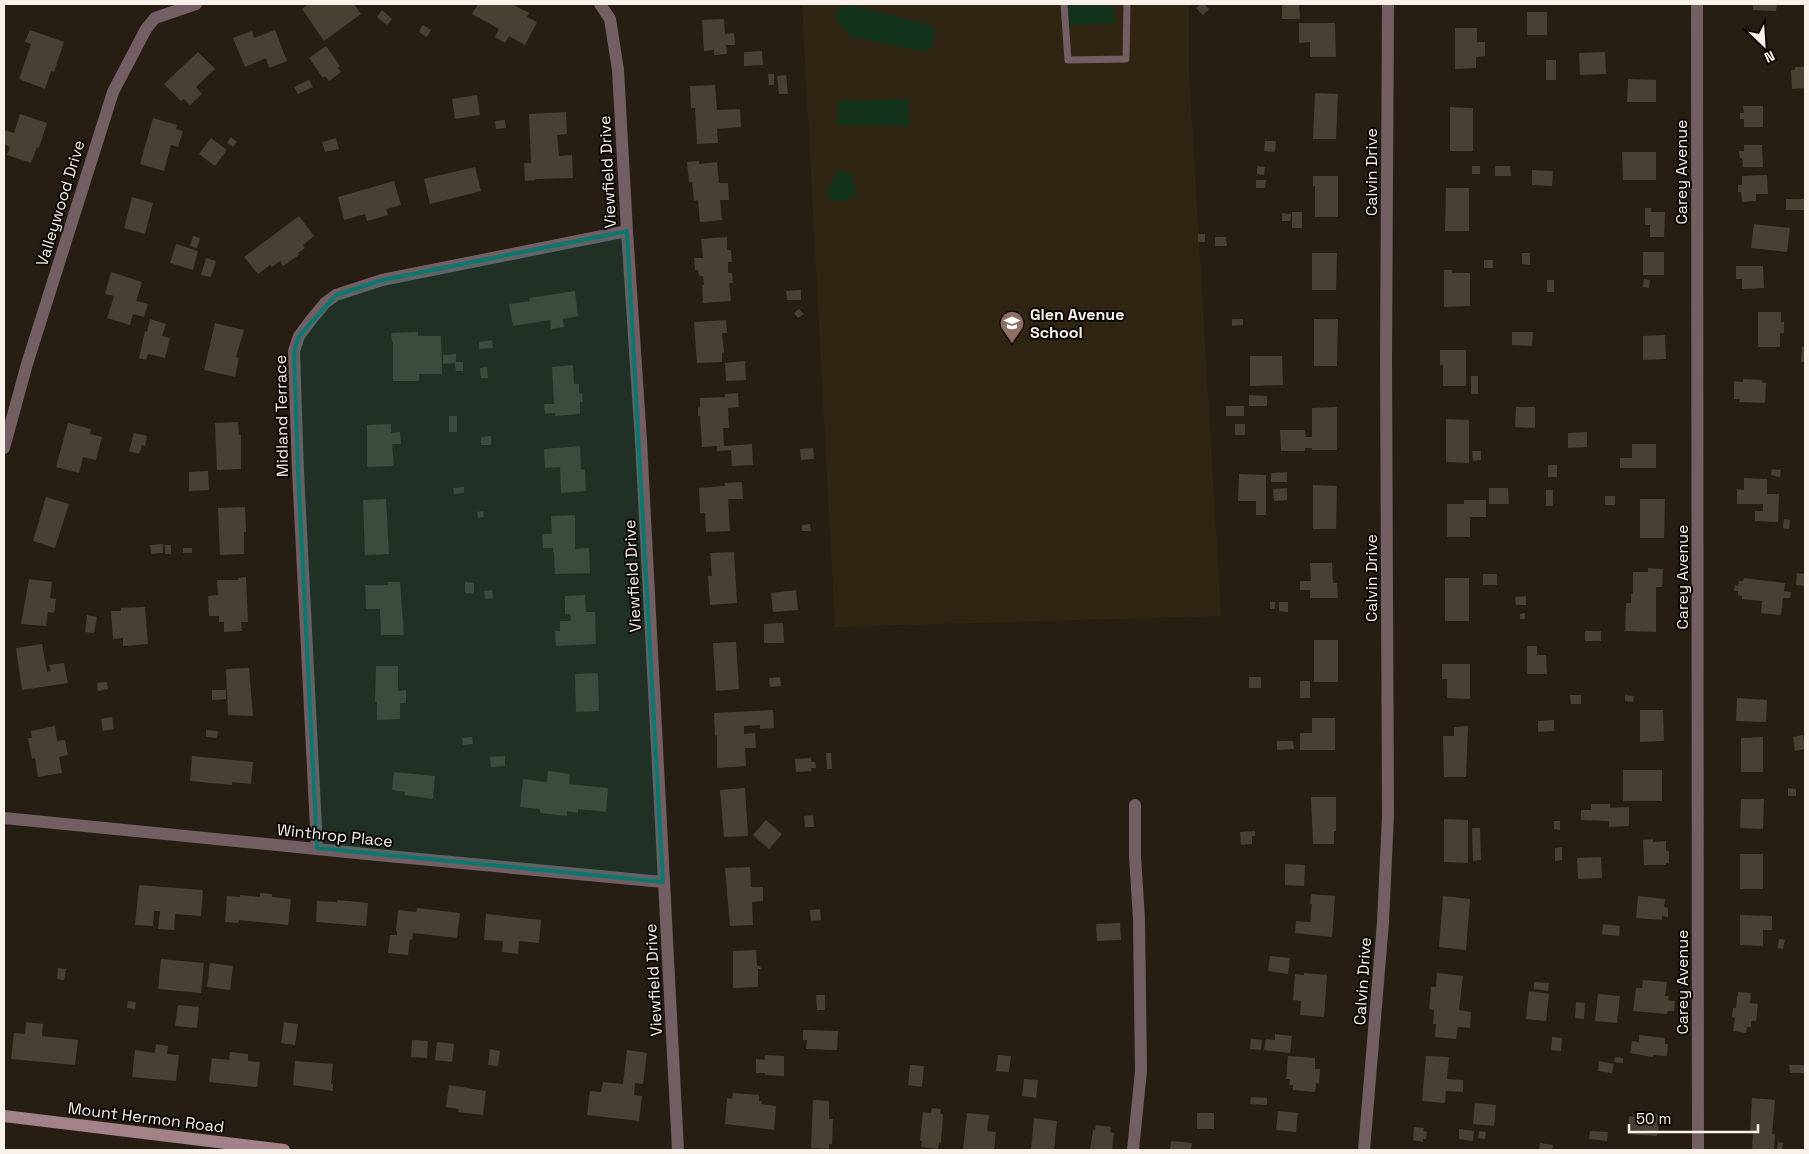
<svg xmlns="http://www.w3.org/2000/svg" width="1809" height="1154" font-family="'Space Grotesk',sans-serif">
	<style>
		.built { fill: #302512 }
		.green { fill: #12321b }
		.building { fill: #484032 }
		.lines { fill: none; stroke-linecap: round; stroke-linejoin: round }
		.service { stroke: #725e63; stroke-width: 7 }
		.minor { stroke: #725e63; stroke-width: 12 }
		.secondary { stroke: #a28189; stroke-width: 12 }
		.marked { fill: #0f766e; fill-opacity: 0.2; stroke: #0f766e; stroke-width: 4; stroke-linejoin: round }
		.labels { text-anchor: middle; stroke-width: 4; stroke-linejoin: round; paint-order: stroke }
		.street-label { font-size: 16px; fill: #f7f1e9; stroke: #0c0905 }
		.poi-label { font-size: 16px; font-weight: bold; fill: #f7f1e9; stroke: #0c0905; text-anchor: start }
	</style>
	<rect width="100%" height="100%" fill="#261e12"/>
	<path class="built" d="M802,4H1189V72L1221,616L835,627Z"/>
	<path class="green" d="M1069,4H1114V24L1069,25Z
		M851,5L934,26V44L926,52L851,37L835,18L838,8Z
		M909,99V126L838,125V101Z
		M836,170L851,174L857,194L844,202L829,201L827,189L832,183Z"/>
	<path class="building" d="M309,4H354L361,14L324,41L302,9Z
		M478,4H512L529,13L527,17L537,22L525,45L509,36L505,43L495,37L499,29L472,14Z
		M1201,4H1204L1209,9L1203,15L1196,8Z
		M1753,4H1777L1776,11L1753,10Z
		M1282,5H1299L1300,19H1282Z
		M382,10L392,19L387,25L377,17Z
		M1527,12H1547V35H1527Z
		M724,19L725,34L734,33L735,45H726L727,54L714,55V50L704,51L702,20Z
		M1299,23H1335L1336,57H1310V42L1299,43Z
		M423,25L431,30L427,37L419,32Z
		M1455,28H1477V42H1485V56L1476,57V68L1455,69Z
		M30,30L64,42L54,72L51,71L45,89L19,79L31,44L25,42Z
		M275,30L287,61L269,68L266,58L245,67L233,38L252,31L254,38Z
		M326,46L340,66L338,68L341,72L329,81L325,76L323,78L309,58Z
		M762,51L763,65L744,66V52Z
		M198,52L215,69L196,87L202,94L190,105L184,99L181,101L164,84Z
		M1605,52L1606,74L1580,75L1579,53Z
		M1546,60H1556V80H1546Z
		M1795,67H1805V88L1792,89L1791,70H1795Z
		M768,74H774V85H769Z
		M786,75L788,94H779L777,76Z
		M1628,79L1656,80V102H1627Z
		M309,80L313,87L298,94L294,87Z
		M715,85L717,110L740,109L741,127L717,129L718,143L697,144L695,108H691L690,86Z
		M1315,93L1338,94L1336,139H1313Z
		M477,95L480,115L455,119L452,99Z
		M1743,106H1763V127H1744V119H1740V113H1744Z
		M1450,107L1473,108V151H1450Z
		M566,112L567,134L557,135L559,156L572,155L573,178L535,179V180L525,181L524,163H531L529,114Z
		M20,114L47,123L39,148L37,147L31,163L7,155L10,147L4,144V130L14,133Z
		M153,118L177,125L176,129L183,131L178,147L171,145L164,171L140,164Z
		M505,120L506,128L496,129L495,121Z
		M231,137L237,142L233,147L227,143Z
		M211,138L227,150L215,166L199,154Z
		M336,138L339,149L325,152L322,142Z
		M1265,141H1276L1275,152L1264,151Z
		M1744,145H1762L1763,167H1743L1742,158H1740L1739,151H1744Z
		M1622,152H1656V180H1623Z
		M699,161V164L717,162L719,183H728L729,200H720L722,220L700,222L698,200L694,201L692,182H689L687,162Z
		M1257,166L1265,167L1264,175L1257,174Z
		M1472,166H1480V174H1472Z
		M1495,166H1510L1511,176H1495Z
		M475,167L481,191L430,204L424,179Z
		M1532,170L1553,171L1552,186L1532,185Z
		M1767,175L1768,194H1756V201L1742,202L1741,192H1738V185H1742V176Z
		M1313,176H1338V217H1315V186H1313Z
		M1256,180H1266L1265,188H1256Z
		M394,181L401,205L386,209L388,215L367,221L365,214L344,220L338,197Z
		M1446,188H1469V231H1445Z
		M132,197L153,203L145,234L124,228Z
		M1786,199H1805V210H1786Z
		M1645,208H1651V212H1665L1664,237H1650V225H1645Z
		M1292,212H1302V228H1292Z
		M1282,213L1291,214L1290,221H1282Z
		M299,216L314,236L303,245L305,248L298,253L299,255L283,266L280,261L272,267L270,265L258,274L244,257Z
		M1754,224L1790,228L1787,252L1751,248Z
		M1198,234H1205V242H1198Z
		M193,236L200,238L197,248L190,246Z
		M727,237V250H731L732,262H728V273H732L733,283H729L731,301L703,303L702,285H704L703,276H699L698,270H695L694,258H703L701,239Z
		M1215,237H1226L1227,246H1215Z
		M176,244L198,251L193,270L170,263Z
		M1643,252H1664V275H1643Z
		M1312,253H1337L1336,290H1312Z
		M1522,253H1530V265L1522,264Z
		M206,258L216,261L211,277L201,275Z
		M1484,260H1493V268H1484Z
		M1736,266H1763L1764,288L1742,289V279H1736Z
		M1444,270H1452V273H1470V306L1444,307Z
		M111,272L142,282L136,301L148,304L144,317L133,314L130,325L107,318L114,296L105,294Z
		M1644,279L1650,280L1649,288L1643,287Z
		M1547,280H1554V292H1547Z
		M801,290V300H787L786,291Z
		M575,291L578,316L563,319L564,327L551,329L550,320L513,326L509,304L530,301L529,298Z
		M799,309L804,314L798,318L794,313Z
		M1758,312H1781V322H1784V333H1780V347H1758Z
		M150,319L166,324L162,336L170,338L165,358L148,354L146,360L139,358L145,331L147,332Z
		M1232,319H1243V325L1232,326Z
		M1314,319H1338L1337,366H1314Z
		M726,320L727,333H722L724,352L722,353V362L697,363L694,322Z
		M215,323L244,330L236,357L239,358L235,377L204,370Z
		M418,332V336H441L442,374H419V381H393V342L392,341L391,333Z
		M1512,332H1533L1532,346L1512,345Z
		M1665,335L1666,359L1643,360V336Z
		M492,340L493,348L479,349V342Z
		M1802,347H1805V362H1801Z
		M1440,350H1466V386H1443V365H1440Z
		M456,354V362H463V371H456L455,363L443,364V355Z
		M1250,356H1282L1283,385L1250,386Z
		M745,361L746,380L726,381L725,363Z
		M573,365L574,384H579V394L582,393L583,402H580V414L555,416V413L545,414L544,404H554L552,367Z
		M487,367L488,378H481L480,368Z
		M1471,376H1478V394H1471Z
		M1743,379L1762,380V382L1766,383L1765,403L1739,402L1740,399H1734V381L1743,382Z
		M738,393L739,407L728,408L729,428H723L724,446L752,444L753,465L732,466L731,450L717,451V446L702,447L700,416H698V408L700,407V398L725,397V394Z
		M1249,395L1267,396V406H1249Z
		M1226,406H1244V416H1226Z
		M1337,407V450H1312V448H1305V451H1281L1280,430H1305L1306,437H1312V408Z
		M1516,407H1535V428L1515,427Z
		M449,416H457V432H449Z
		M1446,419L1469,420V463L1446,462Z
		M238,422L239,435H241V469L217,470L215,423Z
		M68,423L91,429L90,434L102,437L96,460L83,457L79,473L56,467Z
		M391,424V433L400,432L401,444H392L394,466L367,467V425Z
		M1235,424H1245V435H1235Z
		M1587,432V447L1568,448V433Z
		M134,433L147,436L145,446L142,445L139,454L129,451Z
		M491,436V445H481V437Z
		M1632,444H1656V468H1620V458H1632Z
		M580,446L581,470L585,469L586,491L561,493L560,467L545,468L544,449Z
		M813,448L814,459L801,460L800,449Z
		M1472,451H1481V460L1473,461Z
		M1548,465H1557V477H1548Z
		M1772,469L1781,470L1780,477L1771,475Z
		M208,471L209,490L189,491V472Z
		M1287,472V482H1271V473Z
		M1239,474L1266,475V515H1256V501H1238Z
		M1744,478L1767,479V494H1779L1778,522L1755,521V511H1763V504H1737V489L1744,490Z
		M742,482L743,499H728L730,531L706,532L705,513H700L699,488L725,486V483Z
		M1313,485L1337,486L1336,529H1313Z
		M464,487V493L454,494L453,488Z
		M1287,488V500L1274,501L1273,489Z
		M1489,488H1508L1509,504H1489Z
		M1546,490H1553V506H1546Z
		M1605,496H1615V505H1605Z
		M46,497L69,504L55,548L33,541Z
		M386,499L389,554L365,555L363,500Z
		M1640,499H1665L1664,538H1640Z
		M1464,500H1486V517H1470V537H1447V504H1464Z
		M245,507L246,532H244V554L220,555L218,508Z
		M483,511L484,517L478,518L477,512Z
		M575,515V549L589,548L590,573L555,574L554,552H553V548H543L542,534H552L551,516Z
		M1784,519L1790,520L1789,529L1783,528Z
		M810,524L811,531H802V525Z
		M163,544V553L151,554L150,545Z
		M165,545H171V554H165Z
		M183,548H192V553H183Z
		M734,552L737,603L710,605L708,576H712L710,553Z
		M1310,563H1332L1333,583H1337L1338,598H1310V590H1300V581H1311Z
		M1648,568L1663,569L1662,587H1656V632L1625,631L1626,603H1631V594H1633V572H1648Z
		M1797,573L1805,574V586L1796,585Z
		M1483,574H1497V585H1483Z
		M246,577L248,622H241L242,631L224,632V622H219V616H209L208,596L218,595L217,580H238V578Z
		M1445,578H1469V621H1445Z
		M1744,578L1785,583L1784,591L1791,592L1790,598H1783L1781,615L1761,613L1762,601L1742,599V596L1738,595V591H1734L1735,585L1738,586L1739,581H1743Z
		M29,579L52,582L50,598L56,599L54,613L48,612L46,626L21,624Z
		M388,582H400L404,635H381L380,609H366L365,585H388Z
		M465,582L474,583V594L465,593Z
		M492,590L493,598L485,599L484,591Z
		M796,590L798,610L773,612L771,593Z
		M585,595L586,612H595L596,644L556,646L555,631H560V621H571L570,614H565V596Z
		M1526,596V605H1516L1515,597Z
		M1270,602H1275V609H1270Z
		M1279,602H1288V612L1279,611Z
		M145,607L148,644L123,646V638L113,639L111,611H121V608Z
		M1525,613V619H1520V614Z
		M87,615L97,617L94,633L85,632Z
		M783,623L784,643H764V624Z
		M1585,631H1601V641H1585Z
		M1314,640H1338V682H1314Z
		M736,642L739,689L716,691L713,643Z
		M42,644L47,672L51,671L49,665L64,663L68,683L22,690L16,648Z
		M1527,646H1537V655H1546L1547,674H1527Z
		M1442,664H1470V699L1447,698V679H1442Z
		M376,666H398V691L406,690V703H400V719L377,720V702H375Z
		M249,668L253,716L228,715L226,669Z
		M598,673L599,711L576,712L575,674Z
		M780,677L781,686L770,687L769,678Z
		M1249,677H1261V688H1249Z
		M1300,681H1310V698H1300Z
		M107,682L108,689L98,691L97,683Z
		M212,690H226V699L212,700Z
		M1570,695H1581V704H1571Z
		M1625,695L1634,696L1633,702L1625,701Z
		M1737,698L1767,700L1766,722L1736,721Z
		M773,710L774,728L760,729V725L744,726V734L755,733L756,748H745L746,766L717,768V735L715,736L714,713Z
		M1640,710H1663L1664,741L1640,742Z
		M112,717L114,729L103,731L101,719Z
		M1312,718H1335V750H1300V733H1312Z
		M1554,720V731L1538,732V721Z
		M55,726L57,741L65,740L68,755L59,757L62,773L38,777L35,758L32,759L28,738H32L31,731Z
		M1468,726L1466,777H1444L1443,736H1454V727Z
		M206,730L218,731L217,738L206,737Z
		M1803,735L1805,749L1795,751L1793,737Z
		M472,737L473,744L463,745L462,738Z
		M1763,737V772H1741V738Z
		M1277,741H1293L1294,749L1277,750Z
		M826,753H831L832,769H827Z
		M192,756L253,762L251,784L232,782V785L190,781Z
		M505,756V766L491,767L490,757Z
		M811,758V762H815L816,768H811L812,771L796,772L795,759Z
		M1623,770H1662V801H1623Z
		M548,771L570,774L569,784L608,788L606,812L578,809V813L567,811V816L540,813V809L520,807L523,779L547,782Z
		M394,772L435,776L433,799L405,795V792L392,790Z
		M745,788L748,836L724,837L720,790Z
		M1788,788L1796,789V796H1788Z
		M1311,797H1336V831H1334V844H1313Z
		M1741,799H1764L1763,829L1740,828Z
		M1591,804H1610V808L1629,807V826L1609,827V821L1581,820V810H1591Z
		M813,815L814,827H805L804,816Z
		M1444,819L1468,820V863L1444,862Z
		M766,820L782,834L769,849L753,835Z
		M1554,821H1560V830L1554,829Z
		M1472,828H1480L1481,860L1473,861Z
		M1255,831V836H1252V844L1241,845L1240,832Z
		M1653,839V842L1666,841V851H1669V863H1666V865H1644L1643,840Z
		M1562,847V860L1555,861V848Z
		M1740,854H1763V889H1740Z
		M1601,857L1602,878L1578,879L1577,858Z
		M1285,864L1305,865L1304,886L1285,885Z
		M750,867L751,887H763V901L752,902L753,925L730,926L725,868Z
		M139,885L203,890L201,916L175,914L174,930L158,929L160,911H154L153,926L135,925Z
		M260,893L272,894V897L291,899L288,925L239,920L238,923L225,922L227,896L240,897V895L260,897Z
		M1311,894L1335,896L1332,937L1295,933L1296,921L1310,922L1312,904H1310Z
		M1443,896L1470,899L1466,950L1439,947Z
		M1638,896L1665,899L1664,907L1668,908V917L1662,916V920L1636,918Z
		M337,900L368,903L366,926L316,922L317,901L337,902Z
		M417,908L460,913L457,938L413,933L412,940L410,939L408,955L388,953L390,935H397V931H396L398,910L416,912Z
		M820,909L821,920L811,921L810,910Z
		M486,914L541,920L539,943L519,941L518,954L502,952L503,941L484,940Z
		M1740,915L1772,916V930H1763V946L1740,945Z
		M1120,923L1121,940L1097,941L1096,924Z
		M1603,924L1620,926L1619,936L1602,934Z
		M1779,939L1785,940L1783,949L1778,948Z
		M756,950L757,966H760L761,969H758V987L733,988V951Z
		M1270,956L1290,958L1288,974L1268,971Z
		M161,959L204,963L201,993L158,989Z
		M210,963L233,966L230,990L207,987Z
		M58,968L66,969L64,980L57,979Z
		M1304,973L1327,975L1324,1017L1300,1015L1301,1001L1293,1000L1295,974L1304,975Z
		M1437,973L1463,976L1459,1010L1471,1012L1470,1028L1458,1027L1456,1039L1435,1037L1436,1024H1433L1434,1010L1429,1009L1431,987H1436Z
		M1643,980L1667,982L1665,996H1669L1668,1000L1675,1001L1674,1011H1668L1667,1014L1633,1011L1636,988H1642Z
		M1534,982L1549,983L1548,991L1534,989Z
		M1529,991L1549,994L1546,1021L1526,1019Z
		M1738,992L1751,993L1750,1003L1758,1004L1756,1021H1751V1027H1747L1746,1033L1733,1031L1735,1018L1732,1017L1733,1008H1736Z
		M1598,994L1620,996L1617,1023L1595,1021Z
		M816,995H825V1010H817Z
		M128,1001L136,1002L135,1009L127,1008Z
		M1576,1002L1585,1003L1584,1019L1575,1018Z
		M178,1005L199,1007L197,1028L175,1026Z
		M26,1022L43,1024L42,1036L78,1040L75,1065L11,1059L14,1033L25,1034Z
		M284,1022L298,1024L295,1045L281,1043Z
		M803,1030L838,1031L837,1050L806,1049L807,1040H803Z
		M1275,1034L1292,1036L1290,1053L1264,1050L1266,1039L1275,1040Z
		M1639,1035L1665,1038V1044H1668L1667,1056L1653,1055V1057L1630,1053L1632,1041L1639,1042Z
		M1552,1037L1562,1038L1561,1051L1551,1050Z
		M1251,1039L1262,1040L1261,1050L1250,1049Z
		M412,1040L428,1041L427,1058L411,1057Z
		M437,1042L454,1044L452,1062L435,1060Z
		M156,1044L168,1046L167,1054L179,1055L176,1081L132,1077L135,1050L155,1053Z
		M490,1049L500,1051L498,1066L488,1065Z
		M627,1050L647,1053L643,1084L635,1083L634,1095L642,1096L639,1121L587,1115L590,1091L601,1092L603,1082L623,1084Z
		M230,1052L248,1054V1061L260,1062L257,1087L209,1082L212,1058L229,1060Z
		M765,1055L784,1056V1076L765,1075V1073H756V1059L765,1060Z
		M998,1055L1011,1056L1009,1072L996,1071Z
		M1288,1056L1315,1058V1069H1320L1319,1084L1316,1083L1315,1092L1293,1090V1085H1289L1290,1079H1286Z
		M1426,1056L1449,1057L1447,1079L1463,1080V1092L1446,1091L1445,1103L1422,1101Z
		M1615,1057L1623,1058V1063L1614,1062Z
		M295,1061L333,1064L331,1084H333V1091L293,1085Z
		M1599,1061L1614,1064L1612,1073L1598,1071Z
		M910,1065L924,1066L922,1087L908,1085Z
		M1789,1065H1805V1073H1790Z
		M1024,1079L1038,1080L1036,1098L1022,1096Z
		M449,1085L486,1091L483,1115L458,1112L459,1109L446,1107Z
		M733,1093L759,1095V1101H762L761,1104L776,1106L774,1130L725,1124L727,1098L732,1099Z
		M1251,1097L1267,1098V1105L1250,1104Z
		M1752,1098L1775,1100L1772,1134H1775L1774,1150H1752L1753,1132H1750Z
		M813,1100L829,1101V1119H833L832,1144H829V1149L811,1148Z
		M1475,1103L1496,1105L1494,1126L1473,1124Z
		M932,1108L941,1109L940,1114H943L941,1143L939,1142L938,1149L921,1147L922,1141H920L923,1112L931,1113Z
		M1278,1111L1298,1113L1296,1132L1276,1130Z
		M1635,1112L1659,1114L1658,1121H1660L1657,1136L1628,1134L1629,1116L1635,1117Z
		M967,1113L989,1115L987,1131L996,1132L994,1150H963Z
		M1197,1113H1214V1129H1197Z
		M1034,1118L1057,1121L1054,1150H1031Z
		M1096,1125L1111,1127L1110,1132L1114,1133L1112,1150H1090L1093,1130H1095Z
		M1414,1127L1424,1128L1423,1131L1427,1132L1426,1139H1423V1142L1413,1140Z
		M1459,1129L1474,1131L1473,1141L1459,1139Z
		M1479,1131L1486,1132L1485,1139L1478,1138Z
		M1590,1131L1608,1132L1607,1141L1589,1139Z
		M1171,1141L1192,1143L1191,1150H1170Z
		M1778,1142L1783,1143L1782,1150H1777Z
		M1540,1143L1553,1145L1552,1150H1539Z"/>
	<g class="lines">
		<path class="service" d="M1064,4L1068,60L1126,59L1127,4"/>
		<path class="minor" d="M600,4L610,19L618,70L627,231L641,441L678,1150
			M1697,4L1698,1150
			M4,448L27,364L113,92L146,29L155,18L196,4
			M4,818C224,840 443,862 663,882
			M317,848L298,471L294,351L299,336L311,320L325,303L336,295L382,280L627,231
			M1133,1150L1141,1071L1139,919L1135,856V805
			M1364,1150L1383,922L1388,816L1386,360L1388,4"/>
		<path class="secondary" d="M4,1116L284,1150"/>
	</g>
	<path class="marked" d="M627,231L663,882L317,848L298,471L294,351L299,336L336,295L382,280Z"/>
	<defs>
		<symbol id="school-pin" viewBox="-11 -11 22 30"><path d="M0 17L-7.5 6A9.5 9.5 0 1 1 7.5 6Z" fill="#8d6e63" stroke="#0c0905"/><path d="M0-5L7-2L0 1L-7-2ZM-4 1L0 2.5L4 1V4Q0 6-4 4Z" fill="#fff"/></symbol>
	</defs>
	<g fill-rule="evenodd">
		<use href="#school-pin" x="998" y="309" width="28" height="38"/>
	</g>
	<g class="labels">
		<g class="street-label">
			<text transform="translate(607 172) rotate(-93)" y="6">Viewfield Drive</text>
			<text transform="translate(1371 172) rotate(-90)" y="6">Calvin Drive</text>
			<text transform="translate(1681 172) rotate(-90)" y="6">Carey Avenue</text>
			<text transform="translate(60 203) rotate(-73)" y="6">Valleywood Drive</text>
			<text transform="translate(281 416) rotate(-91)" y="6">Midland Terrace</text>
			<text transform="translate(632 576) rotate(-93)" y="6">Viewfield Drive</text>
			<text transform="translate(1682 577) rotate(-90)" y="6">Carey Avenue</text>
			<text transform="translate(1371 578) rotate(-90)" y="6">Calvin Drive</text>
			<text transform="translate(335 835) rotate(6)" y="6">Winthrop Place</text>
			<text transform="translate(653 980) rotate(-93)" y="6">Viewfield Drive</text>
			<text transform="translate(1362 981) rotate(-86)" y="6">Calvin Drive</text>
			<text transform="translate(1682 982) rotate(-90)" y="6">Carey Avenue</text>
			<text transform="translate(146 1117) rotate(7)" y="6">Mount Hermon Road</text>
		</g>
		<g class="poi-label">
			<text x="1030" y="320">Glen Avenue<tspan x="1030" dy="18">School</tspan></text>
		</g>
	</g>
	<rect width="1809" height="1154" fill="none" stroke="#f7f1e9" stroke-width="10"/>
	<g transform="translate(1764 45) rotate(155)" stroke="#0c0905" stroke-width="4" paint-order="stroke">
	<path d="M0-4L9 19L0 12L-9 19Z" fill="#f7f1e9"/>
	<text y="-8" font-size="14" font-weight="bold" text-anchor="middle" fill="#f7f1e9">N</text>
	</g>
	<path d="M1629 1124v8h129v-8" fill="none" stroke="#f7f1e9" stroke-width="2.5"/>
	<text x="1636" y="1124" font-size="15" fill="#f7f1e9" stroke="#0c0905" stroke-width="4" paint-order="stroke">50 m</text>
</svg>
